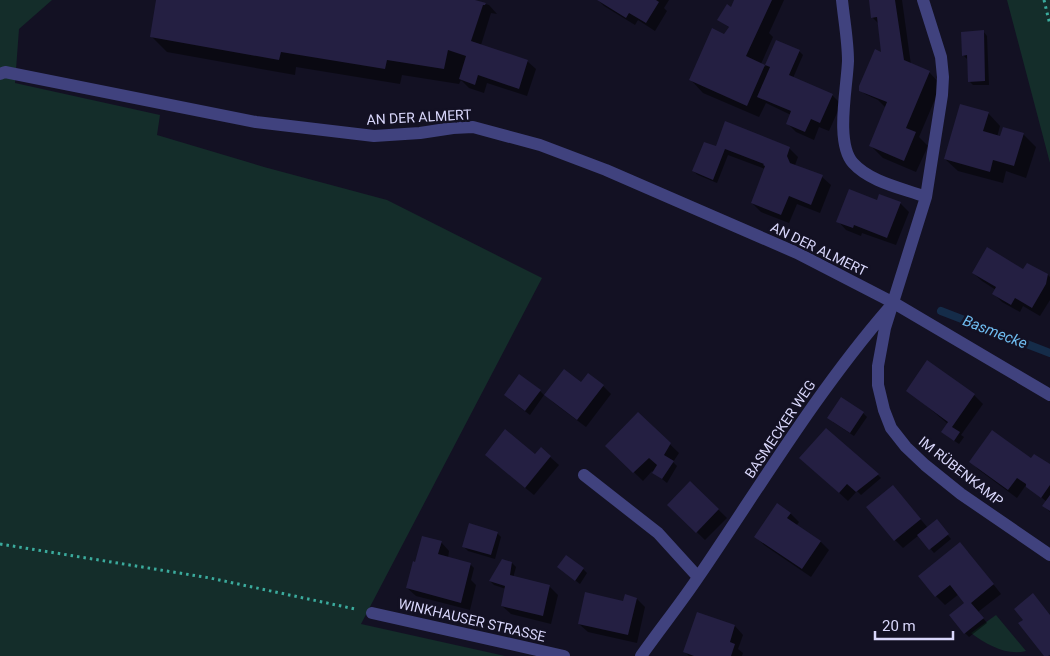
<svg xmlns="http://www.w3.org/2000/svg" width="1050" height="656" font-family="Roboto,sans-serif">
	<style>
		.green { fill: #142d2a }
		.shadow { fill: #0007 }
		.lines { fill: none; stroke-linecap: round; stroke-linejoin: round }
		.stream { stroke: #152c49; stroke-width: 8 }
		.building { fill: #241f42 }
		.path { stroke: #3bab9d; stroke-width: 3; stroke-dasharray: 2.5 4; stroke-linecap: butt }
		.minor { stroke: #40427e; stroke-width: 12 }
		.labels { text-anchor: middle; stroke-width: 5; stroke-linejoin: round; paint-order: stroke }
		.street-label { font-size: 14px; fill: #d9d7fb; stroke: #131123 }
		.water-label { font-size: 15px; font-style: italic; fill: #6fbdf1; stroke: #131123 }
	</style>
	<rect width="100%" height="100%" fill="#131123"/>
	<path class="green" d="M0,0H52L19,29L15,83L160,115L157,135L264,167L387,200L542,278L361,624L505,656H0Z
		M1007,0H1050V163Z
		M996,615L1026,651C1007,656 987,645 971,633Z"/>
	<path class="shadow" d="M157,0H470L489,5L497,14L491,13L481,45L527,61L536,69L527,96L487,83L484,93L469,88L461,80L459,84L402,75L400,84L296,67L295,75L167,52L151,36Z
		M598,0H669L664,8L667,11L655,31L638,20L635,25L604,6Z
		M736,0H784L769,33L773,37L761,64L765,67L776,42L799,51L803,55L793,78L832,95L841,104L829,131L819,127L814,140L796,132L788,124L791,115L766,103L759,117L703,93L691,80L730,28L718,20L732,8Z
		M870,0H902L911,65L929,72L941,85L919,137L928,146L916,172L883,158L870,145L886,108L878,100L865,94L860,90L887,55L879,24L872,17Z
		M983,31L987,36L989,85H973L969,81L967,59L963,55Z
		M988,113L1000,126L997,137L1023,134L1036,147L1026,178L1006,171L1003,183L958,171L945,159Z
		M717,148H789L798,157L795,165L822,177L831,185L820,213L797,204L789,223L761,212L752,203L765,169L728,155L717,183L698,175L693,171Z
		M878,201L900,203L909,212L896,245L862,233L861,236L846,230L838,221Z
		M1023,271L1048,275L1050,277V300L1040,316L1023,306L1020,312L1002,302L994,294L996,290L982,281L973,273Z
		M581,384L603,386L611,394L586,427L554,403L545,395Z
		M908,390L974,395L983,404L961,435L964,437L959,444L947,436L948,424Z
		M540,391L544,395L530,415L509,399Z
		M863,413L867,417L854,436L833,422Z
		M638,414L679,453L673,462L677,466L667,483L652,471L643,481L607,446Z
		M541,449L559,465L534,495L495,463L536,456Z
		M1032,460L1050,466V512L1044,506L1047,502L1026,485L1017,498L979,470L971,462Z
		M810,466L878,475L881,478L861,495L857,491L848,501Z
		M690,482L727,518L705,540L669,505Z
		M901,496L928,528L939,524L951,539L934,553L919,535L903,548L895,540Z
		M790,513L799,522L796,526L820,541L829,550L811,577L764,545L756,537Z
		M497,533L501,537L495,559L468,551L464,547Z
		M441,542L449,551L448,558L470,564L474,568L471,580L476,585L470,610L416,596L407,588L416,563Z
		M968,552L1001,594L978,612L987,623L969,637L965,633L966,603L959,594L945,605L936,596Z
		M512,563L516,567L513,578L549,586L558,595L551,624L511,614L502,606L506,589L494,585L490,581Z
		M583,569L587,573L580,584L563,571Z
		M637,599L645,607L637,643L588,632L579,624L624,603Z
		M735,626L743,635L738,649L743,653L742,656H689L685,652Z"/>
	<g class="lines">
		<path class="stream" d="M941,311L1050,353"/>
	</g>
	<path class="building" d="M156,0H475L486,3L485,5H483L471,41L528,60L519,89L478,75L475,85L459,79L466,56L448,50L444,69L387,60L385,69L281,52L279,60L150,37Z
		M597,0H656L659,2L646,23L629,13L626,18Z
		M734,0H772L746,56L765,65L776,40L800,50L789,75L833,94L820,123L811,119L805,132L786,124L791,111L757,97L770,67L765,65L747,106L689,80L712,28L724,34L729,27L717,20L727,4L731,7Z
		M869,0H895L904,60L930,71L906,128L916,132L904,161L869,146L887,102L859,91V86L875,49L881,52L877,17L871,18Z
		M984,30L985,81L968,82L967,55L962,56L961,32Z
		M960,104L989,112L983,131L1000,136L1003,127L1024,133L1014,166L993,160L990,172L944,159Z
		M725,121L790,147L787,156L790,163L823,175L811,205L789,196L781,215L751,203L765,166L763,165L764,164L725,149L713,180L692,171L704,142L716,146Z
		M849,189L877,200L879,194L901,202L887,238L854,225L853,228L836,222Z
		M987,247L1023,269L1027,263L1048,274L1046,284L1032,308L1015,298L1011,305L992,294L996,287L972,273Z
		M927,360L975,394L952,427L960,432L954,441L941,432L948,422L906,391Z
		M564,369L581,382L588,373L604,385L577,420L544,395Z
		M519,374L541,390L525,411L504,395Z
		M841,397L864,412L850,433L827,418Z
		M638,412L671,443L664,455L674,461L662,479L652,473L657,465L649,458L633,473L605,446Z
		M826,428L879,474L856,492L847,484L839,493L799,458Z
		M505,429L535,454L541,447L551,456L525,488L485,455Z
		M992,430L1031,458L1034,454L1050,464V485L1041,498L1026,487V484L1017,478L1008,490L969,462Z
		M690,481L719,509L696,533L667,505Z
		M893,485L921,519L894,541L866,507Z
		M1050,495V511L1042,506Z
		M777,503L791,513L787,518L821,541L802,569L754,537Z
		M937,519L949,534L929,550L917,535Z
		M469,523L498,532L491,555L462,547Z
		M422,536L442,541L438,554L471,563L461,603L406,588L413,561L415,562Z
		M960,542L994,584L971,603L984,618L964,634L949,615L964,603L950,585L935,597L918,576Z
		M566,555L584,568L575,581L557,567Z
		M502,559L512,562L510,575L550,585L543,616L501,606L505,586L489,581Z
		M585,592L623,601L625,594L637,598L628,635L578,624Z
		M1033,593L1050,615V655L1048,656H1044L1018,623L1023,620L1014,609Z
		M697,612L735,625L730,642L735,644L731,656H694L683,652Z"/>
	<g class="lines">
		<path class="path" d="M1044,0L1050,25
			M0,544L210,578L355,609"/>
		<path class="minor" d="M842,0C844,20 848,41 848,61C847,88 835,143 853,163C870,182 902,188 926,197
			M923,0L941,57L943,77L942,95L926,197L885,328L878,366V385L884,410L891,428L906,447L925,465L961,494L1050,555
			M0,74L5,72L256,122L374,136L420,133L453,128L473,127L540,145L606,170L797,253L894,303L1050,395
			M584,475L658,533L698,577
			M372,613L564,656
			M641,656C660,629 681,603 699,576C761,485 817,391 889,308"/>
	</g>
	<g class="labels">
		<g class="street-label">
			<text transform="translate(419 117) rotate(-3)" y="5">AN DER ALMERT</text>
			<text transform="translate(819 249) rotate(26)" y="5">AN DER ALMERT</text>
			<text transform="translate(780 429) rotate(-56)" y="5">BASMECKER WEG</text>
			<text transform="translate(961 471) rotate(38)" y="5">IM RÜBENKAMP</text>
			<text transform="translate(472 620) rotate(13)" y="5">WINKHAUSER STRASSE</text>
		</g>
		<g class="water-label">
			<text transform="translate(995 332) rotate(21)" y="5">Basmecke</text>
		</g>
	</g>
	<path d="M875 631v8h78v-8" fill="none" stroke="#d9d7fb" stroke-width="2.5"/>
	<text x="882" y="631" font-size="15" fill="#d9d7fb" stroke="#131123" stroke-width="4" paint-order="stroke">20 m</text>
</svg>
